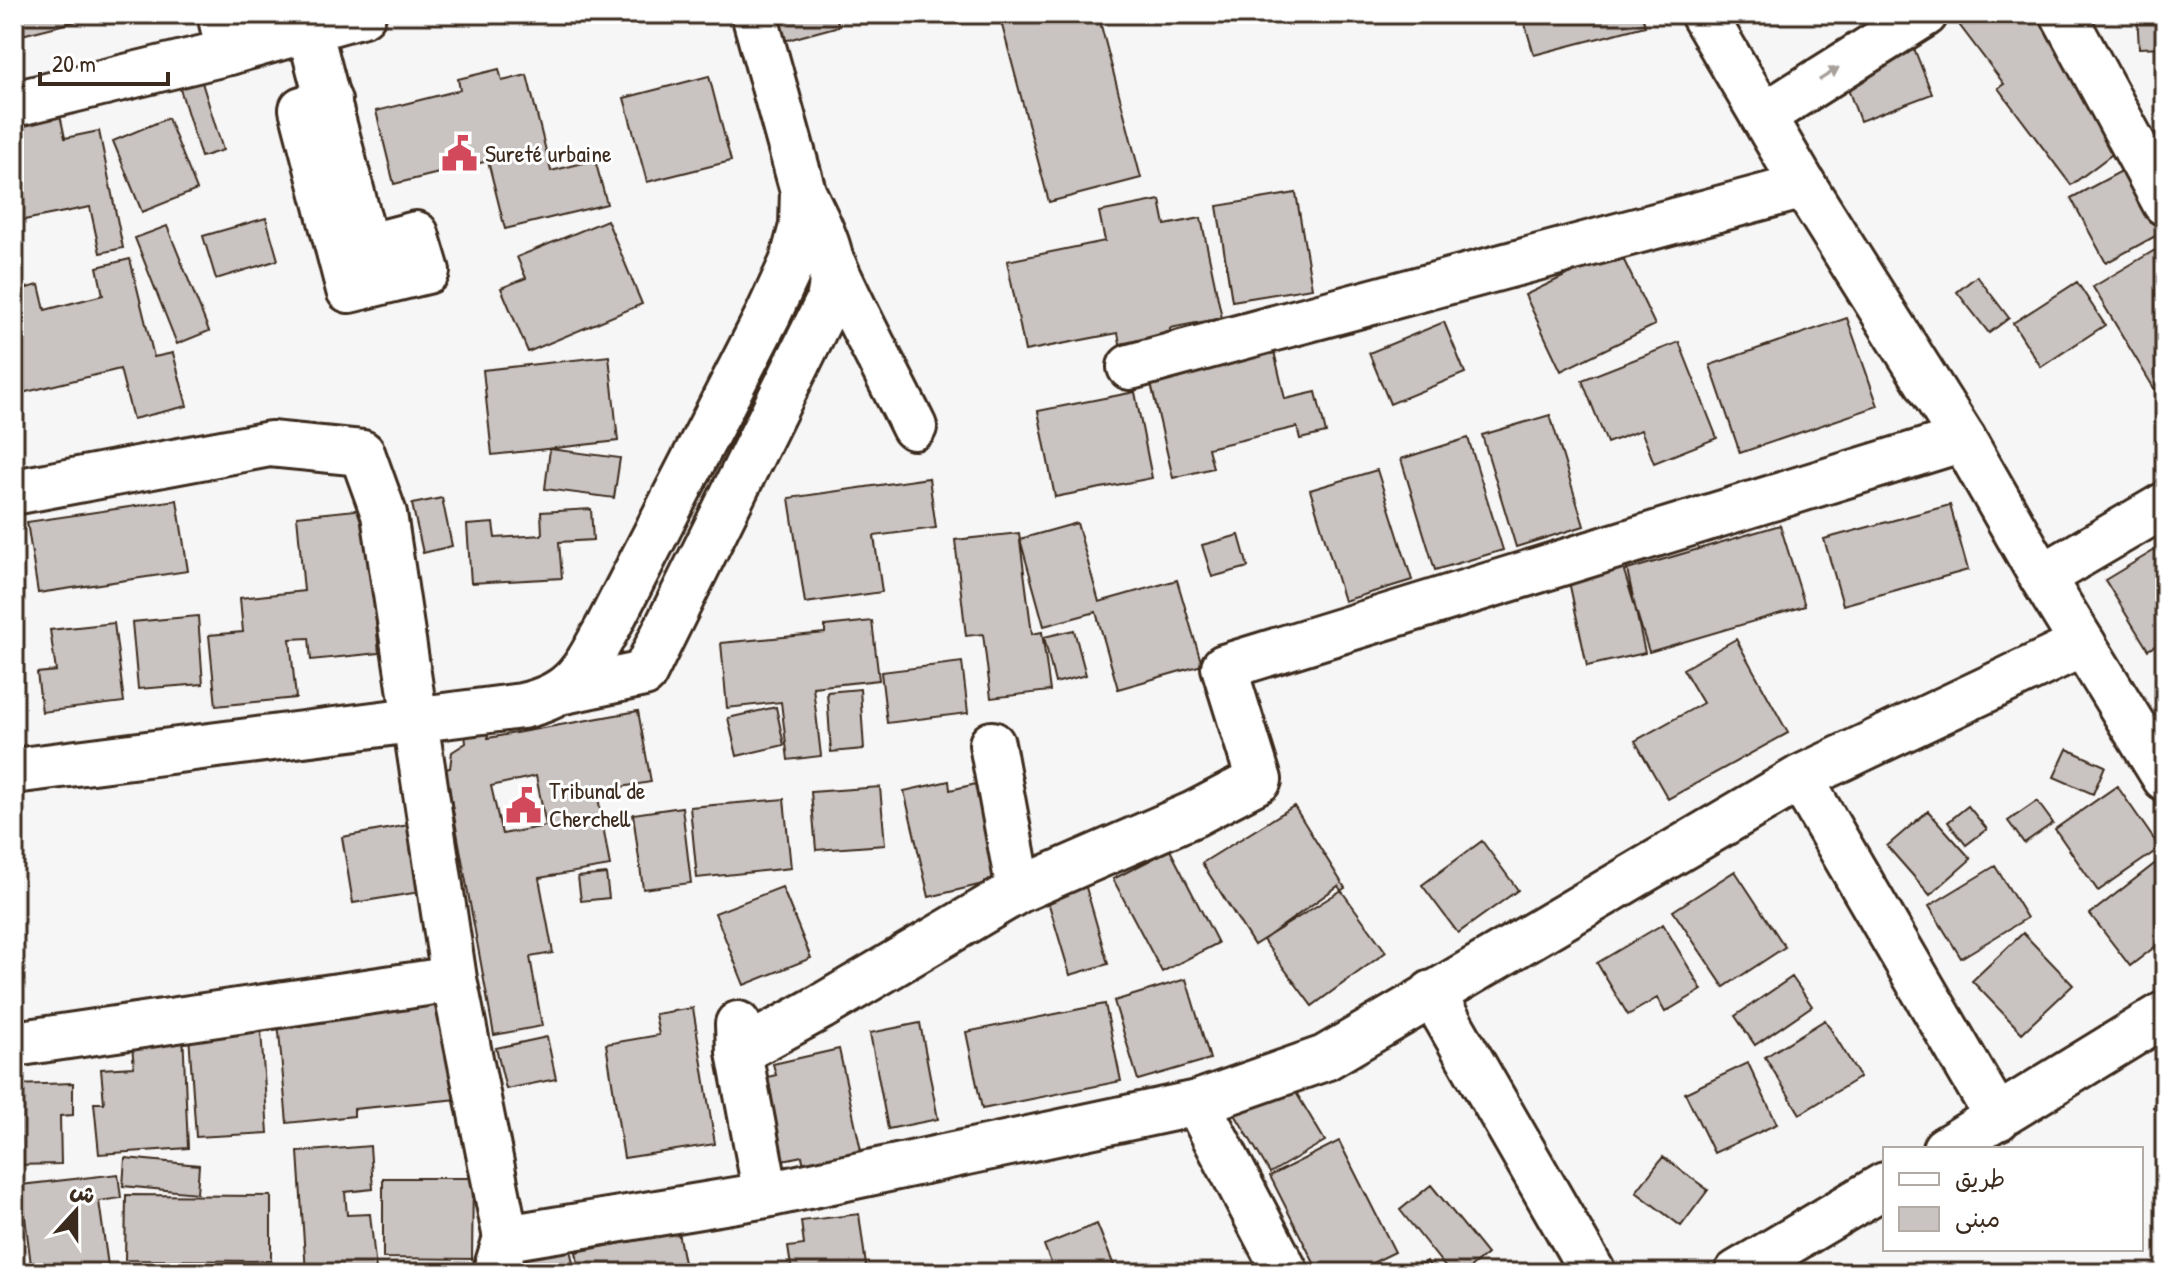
<svg xmlns="http://www.w3.org/2000/svg" width="2179" height="1287" font-family="'Patrick Hand','Playpen Sans Arabic',sans-serif">
	<style>
		.building { fill: #c9c3c1; stroke: #3b2a1e; stroke-width: 2; fill-rule: evenodd }
		.lines { fill: none; stroke-linecap: round; stroke-linejoin: round }
		.street-casing { stroke: #3b2a1e; stroke-width: 50 }
		.secondary-casing { stroke: #3b2a1e; stroke-width: 50 }
		.primary-casing { stroke: #3b2a1e; stroke-width: 50 }
		.street { stroke: #fff; stroke-width: 44 }
		.secondary { stroke: #fff; stroke-width: 44 }
		.primary { stroke: #fff; stroke-width: 44 }
		.oneway { fill: #a79f9a }
		.labels { text-anchor: middle; stroke-width: 6; stroke-linejoin: round; paint-order: stroke }
		.poi-label { font-size: 24px; fill: #3b2a1e; stroke: #fff; text-anchor: start }
	</style>
	<rect width="100%" height="100%" fill="#f7f6f6"/>
	<filter id="ink" filterUnits="userSpaceOnUse"><feTurbulence type="fractalNoise" baseFrequency=".0125" numOctaves="2"/><feDisplacementMap in="SourceGraphic" scale="16" xChannelSelector="R" yChannelSelector="G"/><feConvolveMatrix kernelMatrix="1 2 1 2 8 2 1 2 1" color-interpolation-filters="sRGB"/></filter>
	<g filter="url(#ink)">
		<path class="building" d="M14,14H83L85,19L14,37Z
			M777,14H835L839,26L784,41Z
			M999,14H1098L1141,178L1049,202Z
			M1522,14H1642L1645,26L1534,55Z
			M1951,14H2041L2135,137L2071,185L1998,88L2004,84Z
			M2137,14H2165V47L2139,48Z
			M1908,33L1932,94L1860,121L1837,60Z
			M499,69L502,81L527,75L551,171L595,160L607,204L505,229L488,161L394,184L376,111L460,90L458,79Z
			M200,76L223,150L201,157L178,82Z
			M709,76L731,161L647,182L624,98Z
			M59,110L65,138L99,131L123,248L100,253L90,207L14,222V120Z
			M168,118L197,190L142,212L113,141Z
			M2127,168L2161,233L2106,263L2071,198Z
			M1296,193L1312,288L1232,301L1217,206Z
			M1160,200L1165,225L1201,218L1222,318L1170,328V334L1120,344L1118,333L1025,351L1007,261L1105,241L1099,212Z
			M266,218L278,260L216,279L203,236Z
			M607,220L642,304L528,352L501,288L526,278L517,257Z
			M167,226L209,331L177,344L135,238Z
			M1619,250L1655,325L1561,371L1525,295Z
			M2155,250L2165,266V391L2158,395L2093,287Z
			M130,259L154,357L173,353L187,406L133,419L120,369L14,395V291L39,285L45,310L103,295L97,267Z
			M1977,276L2009,318L1989,333L1957,292Z
			M2077,282L2105,325L2041,367L2013,323Z
			M1847,318L1878,406L1740,453L1710,365Z
			M1444,322L1465,373L1390,404L1369,353Z
			M1679,342L1717,438L1654,463L1641,430L1607,443L1582,380Z
			M1273,347L1285,399L1316,392L1326,433L1300,439L1297,427L1208,448L1213,468L1173,478L1149,375Z
			M609,356L618,441L492,455L483,370Z
			M1135,392L1152,478L1055,497L1038,411Z
			M1550,415L1584,526L1516,547L1482,435Z
			M1468,438L1503,550L1435,570L1401,459Z
			M550,449L620,458L614,498L545,489Z
			M1377,470L1412,580L1344,601L1310,490Z
			M929,478L936,528L874,536L882,592L805,603L789,498Z
			M442,498L452,546L423,553L412,504Z
			M177,500L188,571L38,593L27,522Z
			M1950,505L1968,570L1843,605L1824,539Z
			M365,509L379,653L311,660L309,638L290,639L296,698L216,706L209,635L243,632L240,598L304,591L297,516Z
			M591,509L593,540L559,542L562,578L471,583L467,525L493,523L495,538L542,535L541,512Z
			M1077,523L1099,602L1177,580L1202,665L1118,689L1096,612L1044,626L1020,539Z
			M1780,525L1805,606L1649,652L1624,571Z
			M1019,533L1032,634L1042,632L1050,691L991,698L983,634L966,636L955,540Z
			M1239,535L1248,567L1212,577L1202,545Z
			M2165,544V640L2148,650L2105,580Z
			M1625,560L1645,653L1587,666L1567,572Z
			M198,616L203,684L138,689L132,622Z
			M872,621L879,680L813,687L821,756L788,760L781,702L727,708L721,643L825,633V626Z
			M114,623L124,702L42,712L37,673L56,671L50,630Z
			M1074,630L1086,675L1055,683L1044,637Z
			M1736,639L1788,733L1668,799L1635,741L1703,703L1683,669Z
			M962,662L968,713L887,723L881,672Z
			M860,689L864,749L831,752L827,692Z
			M776,707L784,745L737,756L728,718Z
			M638,711L651,782L597,791L610,866L539,878L553,953L530,957L542,1026L494,1035L450,794L445,795L441,770L450,768L452,752L466,743L465,734L487,730L488,738ZM536,776L546,826L502,834L491,786Z
			M2067,749L2105,766L2093,794L2054,777Z
			M949,781L950,790L989,781L1012,877L929,897L904,791Z
			M2117,786L2160,848L2098,891L2055,829Z
			M880,787L885,845L816,850L811,792Z
			M784,799L791,868L697,878L690,807Z
			M2037,801L2053,823L2024,843L2008,821Z
			M1294,806L1345,888L1254,945L1202,863Z
			M1968,806L1987,829L1966,845L1948,822Z
			M682,807L691,883L643,889L633,814Z
			M1928,811L1971,859L1930,895L1887,846Z
			M414,824L426,891L353,903L342,837Z
			M1482,841L1518,890L1458,933L1422,885Z
			M1170,850L1218,943L1162,972L1113,879Z
			M2157,862L2165,873V939L2130,966L2090,914Z
			M1995,866L2027,918L1961,958L1929,906Z
			M1735,871L1785,947L1724,987L1673,911Z
			M606,874L609,898L581,901L578,877Z
			M1083,877L1108,964L1070,975L1044,888Z
			M1338,886L1386,952L1312,1006L1263,940Z
			M782,887L811,958L744,985L715,913Z
			M1663,924L1702,990L1665,1012L1657,998L1628,1015L1597,963Z
			M2023,933L2073,985L2022,1033L1972,981Z
			M1792,977L1812,1006L1755,1045L1735,1016Z
			M1186,979L1210,1059L1138,1080L1114,1001Z
			M448,992L458,1099L354,1109V1116L287,1123L277,1010Z
			M1105,1004L1121,1081L982,1109L966,1032Z
			M693,1008L715,1144L624,1158L606,1044L659,1035L655,1014Z
			M1825,1020L1860,1077L1800,1114L1765,1057Z
			M920,1023L938,1119L888,1129L870,1033Z
			M261,1030L268,1133L196,1137L189,1035Z
			M183,1031L188,1148L99,1154L94,1103H104L101,1069L134,1067L131,1035Z
			M547,1037L556,1079L506,1089L496,1048Z
			M839,1049L865,1169L807,1181L802,1156L783,1160L764,1078L776,1075L773,1064Z
			M1748,1063L1777,1124L1714,1153L1685,1093Z
			M1285,1074L1325,1141L1270,1173L1230,1106Z
			M73,1083V1115L60,1116L61,1164L14,1165V1085Z
			M2165,1100V1126L2153,1107Z
			M1339,1141L1395,1252L1352,1273H1319L1270,1176Z
			M370,1146L373,1189L345,1192L347,1215L370,1214L376,1270L306,1273L298,1152Z
			M1663,1157L1708,1190L1681,1226L1636,1192Z
			M125,1158L199,1165L197,1193L123,1186Z
			M118,1174L121,1198L99,1201L109,1273H32L21,1185Z
			M383,1178H473L472,1259L383,1258Z
			M1431,1185L1487,1254L1464,1273H1450L1400,1210Z
			M126,1195L271,1196V1261L125,1260Z
			M859,1214L867,1273H792L788,1247L804,1245L801,1221Z
			M1097,1224L1117,1273H1055L1044,1245Z
			M566,1229L575,1273H515L509,1240Z
			M678,1232L686,1273H580L576,1252Z
			M1427,1261L1434,1273H1406Z
			M171,1269L172,1273H143Z"/>
		<g class="lines">
			<defs>
				<path id="street" d="M220,14L229,52
					M2063,14L2165,203
					M309,29L366,247L416,234L427,271L349,290L302,109L329,101
					M1763,116L1925,14
					M833,264C858,320 887,372 914,427
					M1130,367L1804,186
					M14,492L270,444L362,453L384,514L454,979L506,1238L495,1273
					M2042,577L2165,505
					M564,691L644,674L829,300C839,257 821,230 803,192
					M992,744L1019,890
					M14,771L522,706C576,694 584,669 609,625L768,315L792,263L802,226L803,191L754,14
					M1800,778L1998,1118
					M1432,993L1593,1273
					M738,1024L739,1052L766,1195
					M14,1044L454,979
					M739,1052L821,1007L1019,890L1194,814L1259,780L1224,667L1963,439
					M1197,1103L1286,1273
					M1945,1149L2165,1014
					M506,1238L766,1195L1197,1103L1325,1058L1800,778L2083,644
					M1737,1273L1885,1185"/>
				<path id="secondary" d="M1703,14L1804,186L1963,439L2042,577L2165,778"/>
				<path id="primary" d="M14,104L229,52L363,14"/>
			</defs>
			<use href="#street" class="street-casing"/>
			<use href="#secondary" class="secondary-casing"/>
			<use href="#primary" class="primary-casing"/>
			<use href="#street" class="street"/>
			<use href="#secondary" class="secondary"/>
			<use href="#primary" class="primary"/>
		</g>
		<defs><path id="oneway-solid" d="M-6-.8H1V-3.2L6.5 0L1 3.2V.8H-6Z" transform="scale(2)"/></defs>
		<use class="oneway" href="#oneway-solid" transform="translate(1829 74) rotate(-32)"/>
	</g>
	<defs>
		<symbol id="civic-bare" viewBox="-9 -9 18 18"><path d="M-.6-6.5H3V-4.5H.6V-3L4-1V1h2V6H-6V1h2V-1L-.6-3ZM-1.2 2.5V6h2.4V2.5Z" fill="#d1495b" stroke="#fff" stroke-width="2.5" paint-order="stroke"/></symbol>
	</defs>
	<g fill-rule="evenodd">
		<use href="#civic-bare" x="434" y="128" width="51" height="51"/>
		<use href="#civic-bare" x="498" y="780" width="51" height="51"/>
	</g>
	<g class="labels">
		<g class="poi-label">
			<text x="485" y="162">Sureté urbaine</text>
			<text x="549" y="799">Tribunal de<tspan x="549" dy="28">Cherchell</tspan></text>
		</g>
	</g>
	<rect width="2179" height="1287" fill="none" stroke="#fff" stroke-width="48"/>
	<rect x="24" y="24" width="2131" height="1239" fill="none" stroke="#3b2a1e" stroke-width="3" filter="url(#ink)"/>
	<rect x="1883" y="1147" width="260" height="104" fill="#ffffff" stroke="#b1aaa5" stroke-width="2"/>
	<rect x="1899" y="1173" width="40" height="12" fill="#ffffff" stroke="#b1aaa5" stroke-width="2"/>
	<text x="1955" y="1187" font-size="24" fill="#3b2a1e">طريق</text>
	<rect x="1899" y="1207" width="40" height="24" fill="#c9c3c1" stroke="#b1aaa5" stroke-width="2"/>
	<text x="1955" y="1227" font-size="24" fill="#3b2a1e">مبنى</text>
	<g transform="translate(76 1211) rotate(21)" stroke="#ffffff" stroke-width="6" paint-order="stroke">
	<path d="M0-6L14 30L0 20L-14 30Z" fill="#3b2a1e"/>
	<text y="-12" font-size="22" font-weight="bold" text-anchor="middle" fill="#3b2a1e">ش</text>
	</g>
	<path d="M40 72v12h128v-12" fill="none" stroke="#3b2a1e" stroke-width="4"/>
	<text x="52" y="72" font-size="24" fill="#3b2a1e" stroke="#ffffff" stroke-width="6" paint-order="stroke">20 m</text>
</svg>
